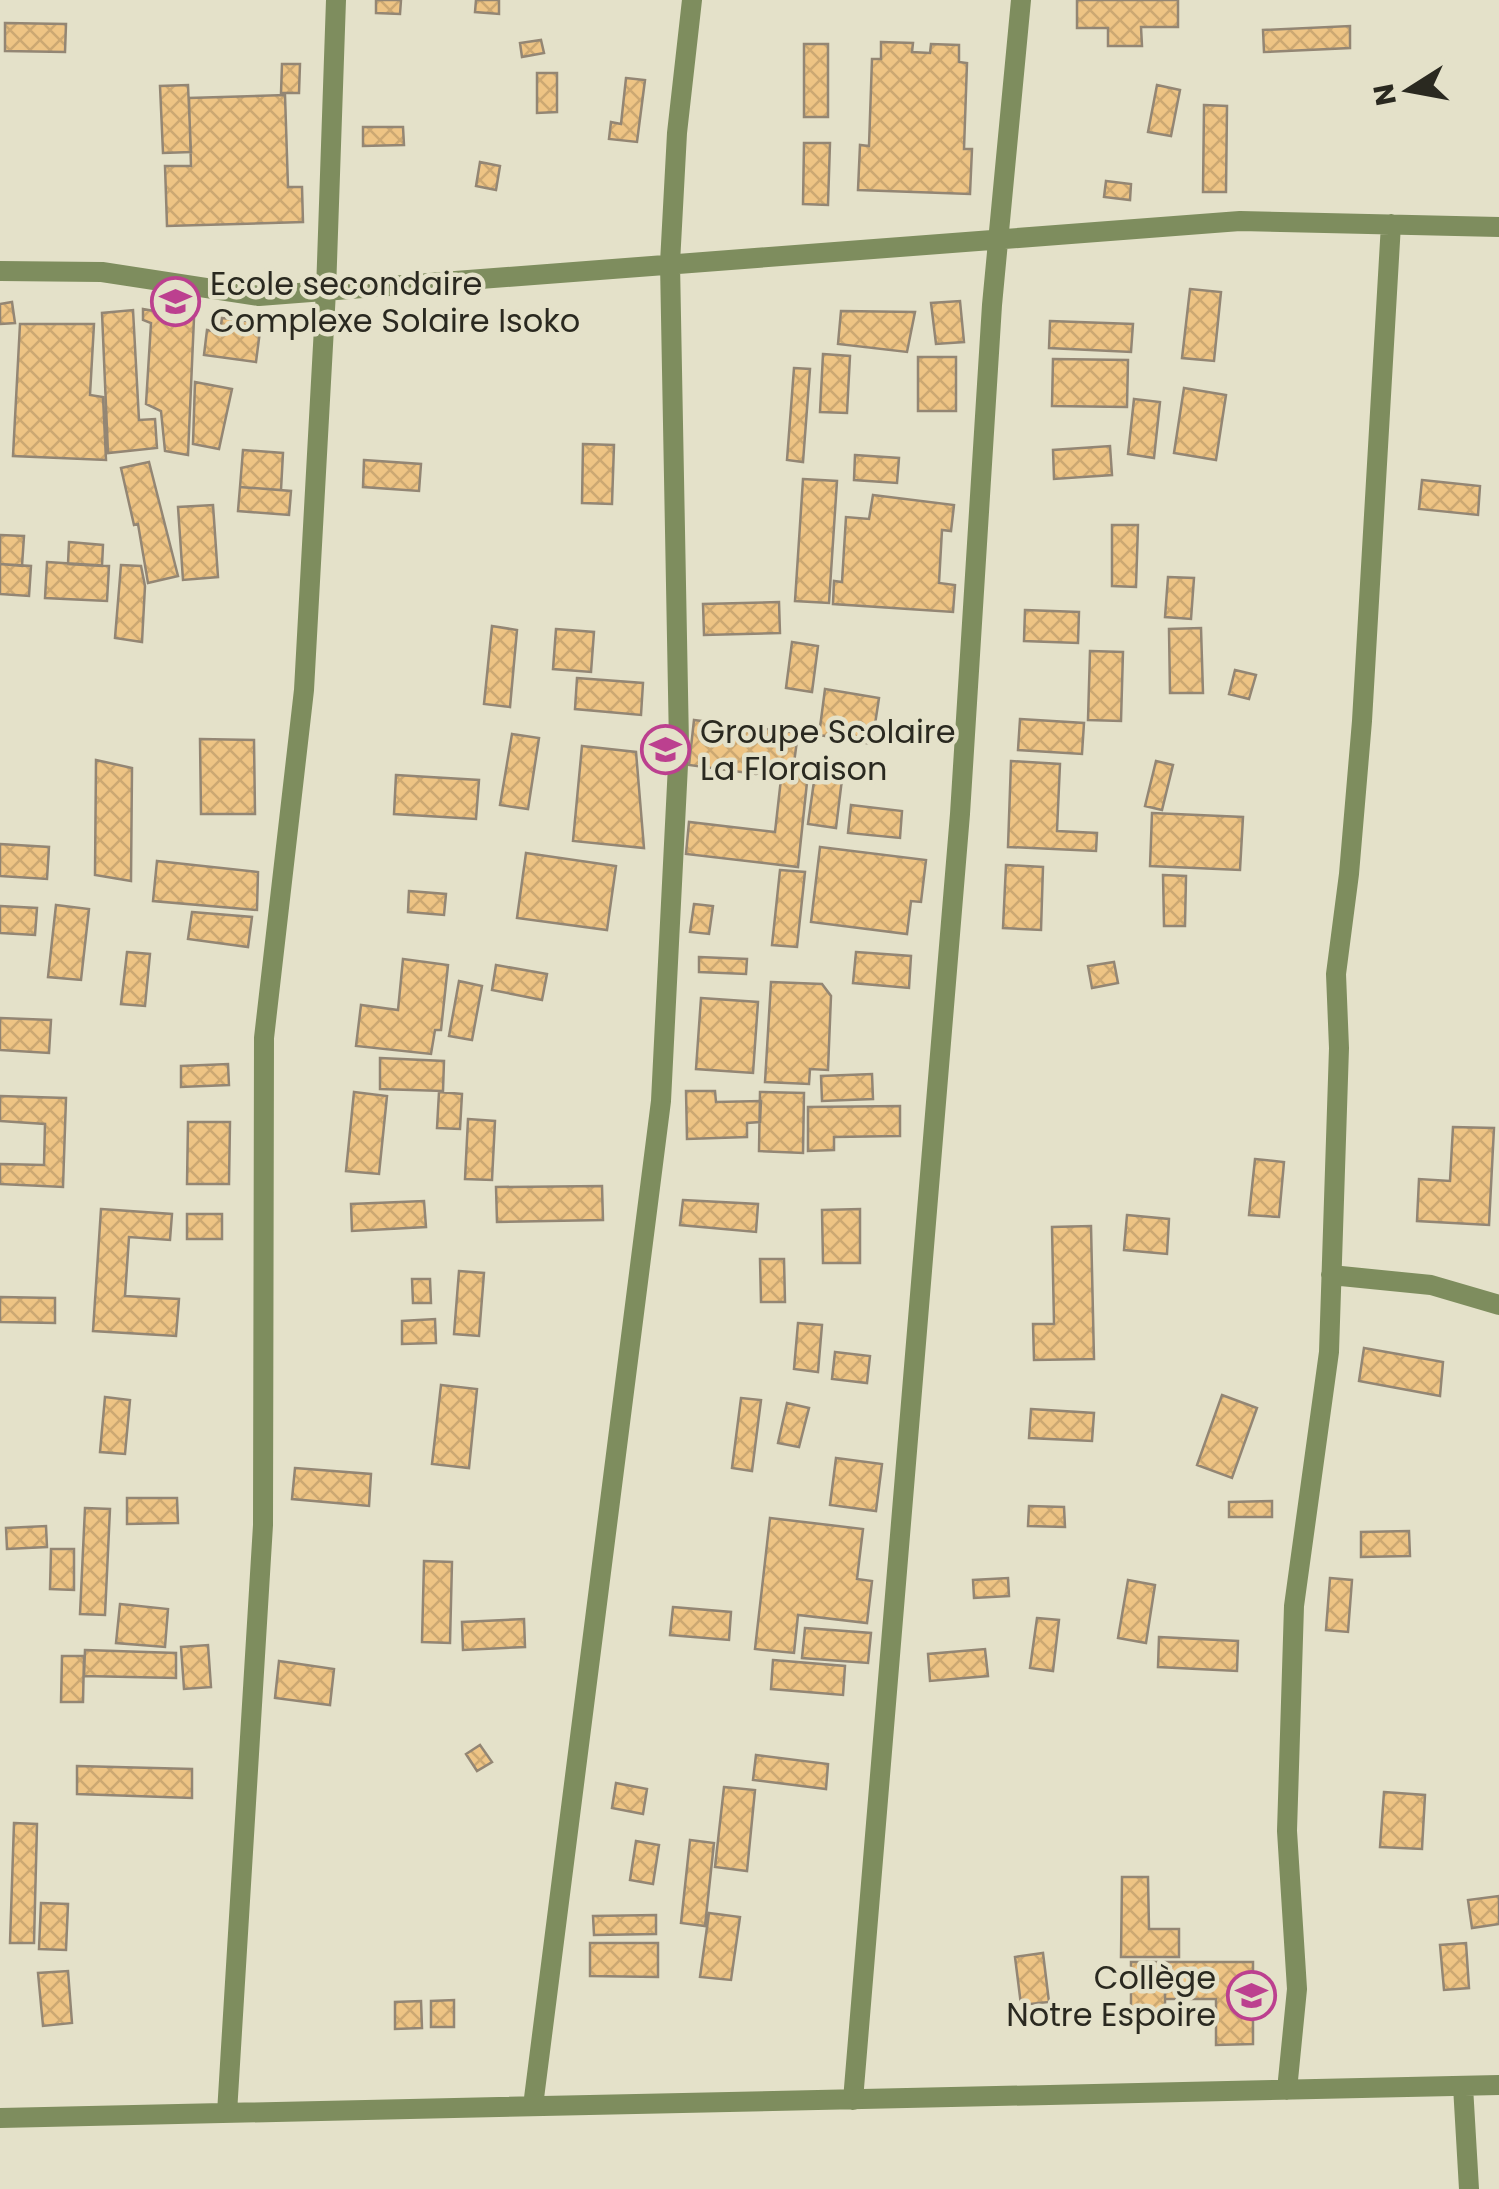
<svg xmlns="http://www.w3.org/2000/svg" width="1499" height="2189" font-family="Poppins,sans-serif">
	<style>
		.building { fill: url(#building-cross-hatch); stroke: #938674; stroke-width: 2.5 }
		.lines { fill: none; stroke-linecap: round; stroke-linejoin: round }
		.minor { stroke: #7e8d5e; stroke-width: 20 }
		.labels { text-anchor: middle; stroke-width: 9; stroke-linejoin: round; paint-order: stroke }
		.poi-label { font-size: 32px; fill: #2a2920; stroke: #e4e1c9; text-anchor: start }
	</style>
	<defs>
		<pattern id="building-cross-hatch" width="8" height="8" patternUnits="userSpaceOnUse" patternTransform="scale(2.5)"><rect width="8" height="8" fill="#eec484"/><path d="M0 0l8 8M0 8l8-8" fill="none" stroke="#cca872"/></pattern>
	</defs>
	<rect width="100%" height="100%" fill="#e4e1c9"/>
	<path class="building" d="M376,0H401L400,14L376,13Z
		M476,0H499V14L475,12Z
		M1077,0H1178V27H1141L1142,46H1108V28H1077Z
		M5,23L66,24L65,52L5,51Z
		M1350,26V48L1264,52L1263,30Z
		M541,40L544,53L522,57L520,43Z
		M881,42L913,43L912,52L930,53L931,44L959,45V62L967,63L964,149H972L970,194L858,190L860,145L869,146L872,59H881Z
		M804,44H828V117H804Z
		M282,64H300L299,93H281Z
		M537,73H557V112L537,113Z
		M626,78L645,80L637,142L609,139L611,122L621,124Z
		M188,85L191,152L163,153L160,86Z
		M1157,85L1180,90L1171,136L1148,132Z
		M285,95L288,187H302L303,222L167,226L165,166H191L189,98Z
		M1204,105L1227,106L1226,192H1203Z
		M363,127H403L404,145L363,146Z
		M804,143H830L828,205L803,204Z
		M480,162L500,166L496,190L476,186Z
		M1106,181L1131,184L1130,200L1104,197Z
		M1190,289L1221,292L1214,361L1182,358Z
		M960,301L964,342L936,344L931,303Z
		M12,302L15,323L0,324V304Z
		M143,309L194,318L188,455L165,451L161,411L146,404L151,323L143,320Z
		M133,310L139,420L155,419L157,448L108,453L102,313Z
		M841,311L915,312L907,352L838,344Z
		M222,318L261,323L256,362L204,355L207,330L220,332Z
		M1050,321L1133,324L1131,352L1049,348Z
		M20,324H94L90,395L103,397L106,460L13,456Z
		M823,354L850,356L847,413L820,412Z
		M918,357H956V411H918Z
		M1053,359L1128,360L1127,407L1052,406Z
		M794,368L810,369L803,462L787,460Z
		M195,382L232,389L219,449L193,444Z
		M1184,388L1226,395L1216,460L1174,453Z
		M1134,399L1160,402L1154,458L1128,454Z
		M583,444L614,445L612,504L582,503Z
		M1110,446L1112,475L1054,479L1053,450Z
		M243,450L283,453L281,490L240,487Z
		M855,455L899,458L897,483L854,480Z
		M364,460L421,464L419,491L363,487Z
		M149,462L178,576L148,583L138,524L134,525L121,468Z
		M803,479L837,481L829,603L795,601Z
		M1422,480L1480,486L1478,515L1419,509Z
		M240,487L291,491L289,515L238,511Z
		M873,495L954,505L951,531L942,530L939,583L955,585L953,612L833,604L834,581L842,582L846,517L869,519Z
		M213,505L218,577L183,580L178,507Z
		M1112,525H1138L1136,587L1112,586Z
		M0,535L24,536L22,566L0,564Z
		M69,542L103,545L102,566L68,564Z
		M47,562L109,566L107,601L45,598Z
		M0,564L31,566L29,596L0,594Z
		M121,565L141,566L145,586L142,642L115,638Z
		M1168,577L1194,578L1191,619L1165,617Z
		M779,602L780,633L704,635L703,604Z
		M1025,610L1079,612L1078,643L1024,641Z
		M492,626L517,630L510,707L484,704Z
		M1201,628L1203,693H1170L1169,629Z
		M556,629L594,632L591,672L553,669Z
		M792,642L818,646L812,692L786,688Z
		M1090,651L1123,652L1121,721L1088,720Z
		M1235,670L1256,675L1249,699L1229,694Z
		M577,678L643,683L641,715L575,709Z
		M825,689L879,698L872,744L819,735Z
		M1020,719L1084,723L1082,754L1018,750Z
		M694,720L798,733L794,763L756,774L689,765Z
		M512,734L539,738L528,809L500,805Z
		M200,739L254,740L255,814H201Z
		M582,746L636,752L644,848L573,841Z
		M96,760L132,768L131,881L95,875Z
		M1011,761L1060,764L1057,831L1097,833L1096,851L1008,847Z
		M1156,761L1173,765L1162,810L1145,806Z
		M816,767L843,771L836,828L808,824Z
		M782,770L808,773L798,867L686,854L689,822L775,832Z
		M396,775L479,780L476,819L394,814Z
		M851,805L902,811L900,838L848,833Z
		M1152,813L1243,817L1240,870L1150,866Z
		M0,844L49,847L47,879L0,876Z
		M820,847L926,860L921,902L911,901L907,934L811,922Z
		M526,853L616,866L607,930L517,918Z
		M157,861L258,872L257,910L153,901Z
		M1006,865L1043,867L1041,930L1003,928Z
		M780,870L805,872L797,947L772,945Z
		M1163,875L1186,876L1185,926H1164Z
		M409,891L446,894L444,915L408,912Z
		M694,904L713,906L709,934L690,932Z
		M56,905L89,909L81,980L48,977Z
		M0,906L37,908L35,935L0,933Z
		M192,912L252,917L248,947L188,939Z
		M127,952L150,954L145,1006L121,1004Z
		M856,952L911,956L909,988L853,983Z
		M699,957L747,959L746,974L699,972Z
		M403,959L448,965L441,1030H435L431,1054L356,1046L361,1005L398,1010Z
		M1114,962L1118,983L1092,988L1088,966Z
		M496,965L547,974L542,1000L492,990Z
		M459,981L482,986L472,1040L449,1036Z
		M771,982L822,984L831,996L828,1070L810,1069L809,1084L765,1082Z
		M701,998L758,1002L753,1073L696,1069Z
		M0,1018L51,1020L49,1053L0,1050Z
		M380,1058L444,1061L443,1091L380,1089Z
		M228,1064L229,1085L181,1087V1066Z
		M872,1074L873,1099L822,1101L821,1076Z
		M686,1091H715L716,1102L761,1101L760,1122L747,1123V1137L687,1139Z
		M354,1092L387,1096L379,1174L346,1171Z
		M439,1092L462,1094L460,1129L437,1128Z
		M760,1092L804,1093L803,1153L759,1151Z
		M0,1096L66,1098L63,1187L0,1184V1164L44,1165L45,1124L0,1121Z
		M900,1106V1136L834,1137V1150L808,1151V1107Z
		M468,1119L495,1121L492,1180L465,1179Z
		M188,1122H230L229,1184H187Z
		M1453,1127L1494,1128L1489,1225L1417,1221L1419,1179L1450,1181Z
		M1255,1159L1284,1162L1279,1217L1249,1215Z
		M602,1186L603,1220L497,1222L496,1187Z
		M683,1200L758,1204L756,1232L680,1225Z
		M424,1201L426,1227L352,1231L351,1204Z
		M101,1209L172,1214L170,1240L129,1237L125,1296L179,1299L176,1336L93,1331Z
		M860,1209V1263H823L822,1210Z
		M187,1214H222V1239H187Z
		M1127,1215L1169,1219L1167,1254L1124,1250Z
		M1091,1226L1094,1359L1034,1360L1033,1324H1054L1052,1227Z
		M760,1259H784L785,1302H761Z
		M459,1271L484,1273L479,1336L454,1334Z
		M412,1279H430L431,1303H413Z
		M0,1297L55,1298V1323L0,1322Z
		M435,1319L436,1343L402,1344V1321Z
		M798,1323L822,1325L818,1372L794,1369Z
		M1364,1348L1443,1362L1440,1396L1359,1381Z
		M835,1352L870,1356L867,1383L832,1379Z
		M441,1385L477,1389L469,1468L432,1464Z
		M1222,1395L1257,1408L1232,1478L1197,1465Z
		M105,1397L130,1400L125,1454L100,1452Z
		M741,1398L761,1400L752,1471L732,1468Z
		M787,1403L809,1408L799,1447L778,1443Z
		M1031,1409L1094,1413L1092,1441L1029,1438Z
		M836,1458L882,1464L876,1511L830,1505Z
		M295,1468L371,1474L369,1506L292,1499Z
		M127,1498H177L178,1523L127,1524Z
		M1272,1501V1517H1229V1502Z
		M1029,1506L1064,1507L1065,1527L1028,1526Z
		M85,1508L110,1509L105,1615L80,1614Z
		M770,1518L863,1529L857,1579L872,1581L867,1623L798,1615L794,1653L755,1649Z
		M46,1526L47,1547L7,1549L6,1528Z
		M1409,1531L1410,1556L1361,1557V1532Z
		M51,1549H74V1590L50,1589Z
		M424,1561L452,1562L450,1643L422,1642Z
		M1008,1578L1009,1596L974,1598L973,1580Z
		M1330,1578L1352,1580L1348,1632L1326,1630Z
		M1128,1580L1155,1585L1146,1643L1118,1638Z
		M120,1604L168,1609L165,1647L116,1643Z
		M673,1607L731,1612L729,1640L670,1635Z
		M1037,1618L1059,1620L1053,1671L1030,1668Z
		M524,1619L525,1647L463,1650L462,1622Z
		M805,1628L871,1633L868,1663L802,1658Z
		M1159,1637L1238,1641L1237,1671L1158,1667Z
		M208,1645L211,1687L184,1689L181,1647Z
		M985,1649L988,1676L930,1681L928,1654Z
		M85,1650L176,1653V1678L84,1676Z
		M62,1656H84L83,1702H61Z
		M773,1660L845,1666L843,1695L771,1689Z
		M279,1661L334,1669L330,1705L275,1698Z
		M480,1745L492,1762L477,1771L466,1754Z
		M756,1755L828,1764L826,1789L753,1780Z
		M77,1766L192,1769V1798L77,1794Z
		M616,1783L647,1789L643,1814L612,1808Z
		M724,1787L755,1790L747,1871L715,1867Z
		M1384,1792L1425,1795L1422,1849L1380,1847Z
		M14,1823L37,1824L34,1943H10Z
		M690,1840L714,1843L705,1926L681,1923Z
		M636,1841L659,1845L653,1884L630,1880Z
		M1122,1877H1148L1149,1929H1179V1957H1121Z
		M1499,1896V1924L1472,1928L1468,1900Z
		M41,1903L68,1904L66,1950L39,1949Z
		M709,1913L740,1917L731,1980L700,1977Z
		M656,1915V1934L594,1935L593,1916Z
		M590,1943H658V1977L590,1976Z
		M1466,1943L1469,1988L1444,1990L1440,1945Z
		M1043,1953L1049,2002L1021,2005L1015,1957Z
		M1131,1962H1165V2012L1131,2011Z
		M1165,1962H1253V2044L1216,2045V1999H1165Z
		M68,1971L72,2023L43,2026L38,1973Z
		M454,2000V2027H431V2001Z
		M421,2001L422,2028L395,2029V2002Z"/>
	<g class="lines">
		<path class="minor" d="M0,271L102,272L259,296L1240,221L1499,227
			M1331,1275L1431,1285L1499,1305
			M1463,2086L1469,2189
			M1287,2090L1297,1989L1287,1831L1294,1606L1329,1352L1339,1048L1336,974L1349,874L1362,721L1391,224
			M853,2100L960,814L992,305L1021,0
			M533,2106L661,1101L679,745L670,263L677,133L692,0
			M227,2113L263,1525L264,1038L304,690L326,291L336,0
			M0,2118L1499,2085"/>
	</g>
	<defs>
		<symbol id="school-ring" viewBox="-11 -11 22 22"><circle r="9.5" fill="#e4e1c9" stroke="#bc408f" stroke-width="1.5"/><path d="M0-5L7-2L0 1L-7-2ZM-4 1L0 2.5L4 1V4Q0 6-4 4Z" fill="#bc408f"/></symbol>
	</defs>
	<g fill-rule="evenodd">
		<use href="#school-ring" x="148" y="274" width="55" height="55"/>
		<use href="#school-ring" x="638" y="722" width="55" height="55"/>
		<use href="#school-ring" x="1224" y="1968" width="55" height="55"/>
	</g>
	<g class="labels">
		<g class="poi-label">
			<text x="210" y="295">Ecole secondaire<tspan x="210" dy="37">Complexe Solaire Isoko</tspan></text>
			<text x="700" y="743">Groupe Scolaire<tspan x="700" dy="37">La Floraison</tspan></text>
			<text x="1216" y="1989" text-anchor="end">Collège<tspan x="1216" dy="37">Notre Espoire</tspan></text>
		</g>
	</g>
	<g transform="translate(1409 90) rotate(259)" stroke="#e4e1c9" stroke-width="8" paint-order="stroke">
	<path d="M0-8L18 38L0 25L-18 38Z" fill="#2a2920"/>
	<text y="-15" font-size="28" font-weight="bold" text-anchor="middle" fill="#2a2920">N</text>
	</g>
</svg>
